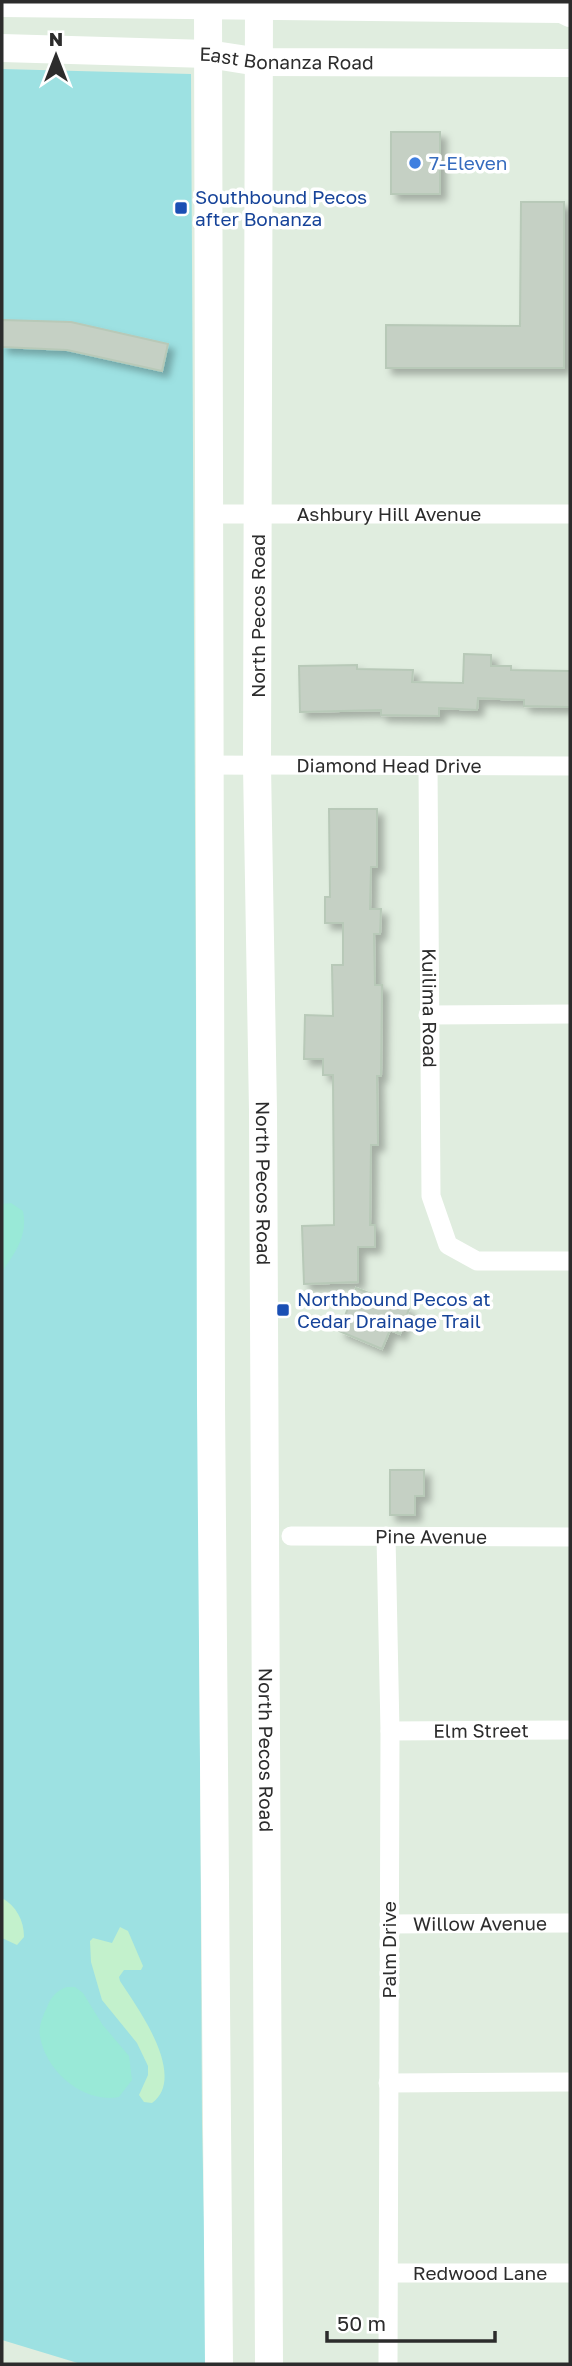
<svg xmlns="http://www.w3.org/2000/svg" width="572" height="2366" font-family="'Golos Text',sans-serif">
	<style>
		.green { fill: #9de1e2 }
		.sand { fill: #c3f1cc }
		.pitch { fill: #99e9d7 }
		.building { fill: #c5d0c4; stroke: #b8c9b8; stroke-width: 2; filter: url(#shadow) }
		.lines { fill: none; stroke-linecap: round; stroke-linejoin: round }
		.minor { stroke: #fff; stroke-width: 19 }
		.secondary { stroke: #fff; stroke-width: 28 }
		.shop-dot { fill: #3f7fe0; stroke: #fff; stroke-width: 2.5 }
		.transit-dot { fill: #1a4fb4; stroke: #fff; stroke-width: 2.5 }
		.labels { text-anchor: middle; stroke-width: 7; stroke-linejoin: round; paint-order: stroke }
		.street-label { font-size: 19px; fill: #2c2c2c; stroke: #fff }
		.shop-label { font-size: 19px; fill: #366cbe; stroke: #fff; text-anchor: start }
		.transit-label { font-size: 19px; fill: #164399; stroke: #fff; text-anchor: start }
	</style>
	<defs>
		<filter id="shadow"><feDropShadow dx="6" dy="6" stdDeviation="3.5" flood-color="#0004"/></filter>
	</defs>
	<rect width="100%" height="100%" fill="#e0eddf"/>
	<path class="green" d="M2,69L191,74L202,2124L207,2364H81L2,2340Z"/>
	<path class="sand" d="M2,1898C16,1906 24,1920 24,1937L17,1945L2,1938Z
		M120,1927L128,1931L143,1966L141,1970H124L119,1977L120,1981C137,2007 188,2076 152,2103L144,2102L139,2095L148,2075V2066L137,2043L102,2000L91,1962L90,1941L93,1938L112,1943Z"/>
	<path class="pitch" d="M11,1203L23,1211C28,1236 15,1253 2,1272V1204Z
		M67,1987H75L83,1993L102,2024L129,2056L132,2080L119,2097C84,2104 45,2071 40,2036C38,2025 44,2014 48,2005C52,1995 58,1990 67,1987Z"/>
	<path class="building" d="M391,132H440V194H391Z
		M521,202H564V368H386V325L520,326Z
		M2,320L71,322L168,344L162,371L67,350L2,347Z
		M464,654L491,655V666H511V670L570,671V707L524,706V700L478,698L477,710L439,708V716L381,715V710L300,712L299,666L357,665V669L413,670L412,682L463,683Z
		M329,809H377V867H371L370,909H381L380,934H374L375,985H382L381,1076H377L378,1145H371L370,1225H375V1247H358V1282L304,1284L302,1226L334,1225L333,1075H323V1059H304L305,1015L333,1016L332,965H343V923H325V897H330Z
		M356,1288L409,1309L400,1334L390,1330L382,1349L339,1331Z
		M390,1470H424V1496H415V1515H390Z"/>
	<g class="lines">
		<g class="minor">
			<path id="s1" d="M209,514H570"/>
			<path id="s2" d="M209,765L570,766"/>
			<path id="s3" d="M428,766L431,1196L448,1245L477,1261H570"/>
			<path d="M428,1015L570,1014"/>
			<path id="s4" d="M291,1536L570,1537"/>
			<path d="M386,1536L390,1731L388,2364"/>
			<path id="s5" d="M390,1731L570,1730"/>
			<path id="s6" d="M389,1924L570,1923"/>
			<path d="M388,2083L570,2082"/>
			<path id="s7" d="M389,2273H570"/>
		</g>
		<g class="secondary">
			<path d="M208,2L211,1403L219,2364"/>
			<path id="s8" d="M259,2L257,766L263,1111L269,2364"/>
			<path d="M2,3L562,9L570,13"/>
			<path id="s9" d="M2,48L208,54L259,62L570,63"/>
		</g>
	</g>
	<circle class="shop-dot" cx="415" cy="163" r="7"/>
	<g class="transit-dot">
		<rect x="174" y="201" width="14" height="14" rx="3.5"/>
		<rect x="276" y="1303" width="14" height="14" rx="3.5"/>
	</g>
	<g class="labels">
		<g class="street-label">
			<text dy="7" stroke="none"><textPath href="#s9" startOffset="285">East Bonanza Road</textPath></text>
			<text dy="7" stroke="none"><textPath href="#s1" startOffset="180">Ashbury Hill Avenue</textPath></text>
			<text transform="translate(258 616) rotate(-90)" y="7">North Pecos Road</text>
			<text dy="7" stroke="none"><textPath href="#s2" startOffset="180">Diamond Head Drive</textPath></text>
			<text dy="7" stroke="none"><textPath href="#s3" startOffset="242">Kuilima Road</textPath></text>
			<text dy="7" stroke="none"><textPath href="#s8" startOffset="1181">North Pecos Road</textPath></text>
			<text dy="7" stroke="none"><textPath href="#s4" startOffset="140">Pine Avenue</textPath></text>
			<text dy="7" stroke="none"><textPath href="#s5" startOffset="91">Elm Street</textPath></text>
			<text dy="7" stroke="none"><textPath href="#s8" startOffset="1748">North Pecos Road</textPath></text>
			<text dy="7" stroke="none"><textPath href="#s6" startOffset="91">Willow Avenue</textPath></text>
			<text transform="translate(389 1950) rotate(-90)" y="7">Palm Drive</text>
			<text dy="7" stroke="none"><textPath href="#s7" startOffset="91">Redwood Lane</textPath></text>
		</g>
		<g class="shop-label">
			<text x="429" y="170">7-Eleven</text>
		</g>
		<g class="transit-label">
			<text x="195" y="204">Southbound Pecos<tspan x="195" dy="22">after Bonanza</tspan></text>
			<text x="297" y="1306">Northbound Pecos at<tspan x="297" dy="22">Cedar Drainage Trail</tspan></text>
		</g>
	</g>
	<rect width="572" height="2366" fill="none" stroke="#2c2c2c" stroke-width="7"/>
	<g transform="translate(56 56)" stroke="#ffffff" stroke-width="5" paint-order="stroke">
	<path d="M0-5L12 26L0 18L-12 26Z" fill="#2c2c2c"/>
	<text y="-10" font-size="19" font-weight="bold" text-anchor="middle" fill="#2c2c2c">N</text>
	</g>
	<path d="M327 2331v10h168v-10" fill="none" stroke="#2c2c2c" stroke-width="3.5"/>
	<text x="337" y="2331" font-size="21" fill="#2c2c2c" stroke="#ffffff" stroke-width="5" paint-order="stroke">50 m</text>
</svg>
